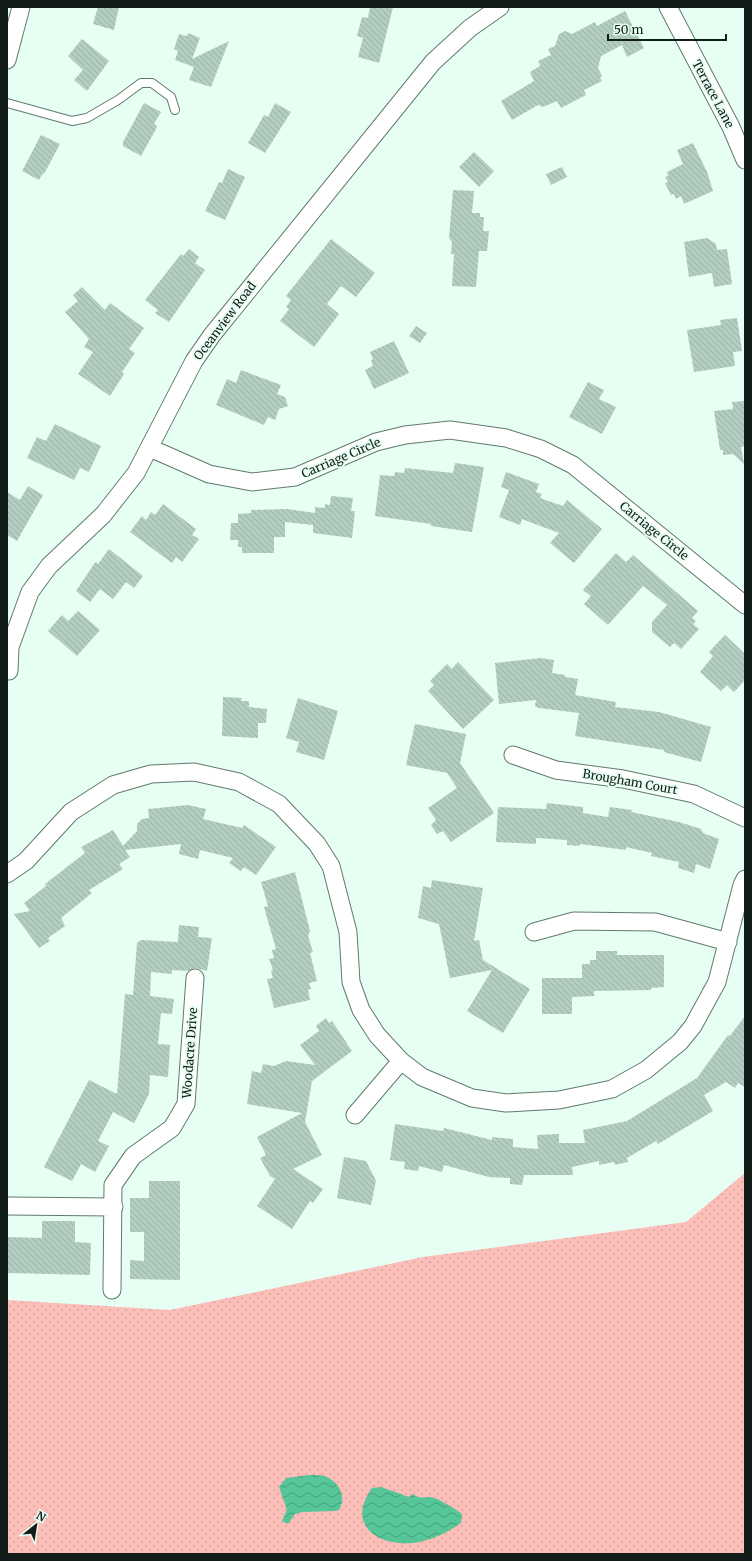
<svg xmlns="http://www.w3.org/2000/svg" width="752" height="1561" font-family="Merriweather,serif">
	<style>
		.green { fill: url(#green-dots) }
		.water { fill: url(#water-waves) }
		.building { fill: url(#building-back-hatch) }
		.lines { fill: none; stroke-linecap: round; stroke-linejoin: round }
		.service-casing { stroke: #617a6d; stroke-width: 10 }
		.minor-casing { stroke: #617a6d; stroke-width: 19 }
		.service { stroke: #fff; stroke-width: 8 }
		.minor { stroke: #fff; stroke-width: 17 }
		.labels { text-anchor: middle; stroke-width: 4; stroke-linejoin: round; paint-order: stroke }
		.street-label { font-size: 12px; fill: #121c18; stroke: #e7fef3 }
	</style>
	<defs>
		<pattern id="green-dots" width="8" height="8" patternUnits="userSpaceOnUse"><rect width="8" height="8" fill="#fbbeb9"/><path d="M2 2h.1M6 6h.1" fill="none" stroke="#d6a39e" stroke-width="1.8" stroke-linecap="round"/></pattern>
		<pattern id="water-waves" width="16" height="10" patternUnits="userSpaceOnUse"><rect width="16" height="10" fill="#56c598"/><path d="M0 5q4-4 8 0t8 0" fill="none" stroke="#469f7b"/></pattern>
		<pattern id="building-back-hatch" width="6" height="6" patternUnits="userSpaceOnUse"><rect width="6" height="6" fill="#b3cec1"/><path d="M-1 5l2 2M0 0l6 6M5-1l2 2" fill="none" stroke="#99b0a5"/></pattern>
	</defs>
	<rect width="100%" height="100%" fill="#e7fef3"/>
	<path class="green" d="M745,1173V1554H7V1300L170,1310L423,1257L686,1222Z"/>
	<path class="water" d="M309,1475C314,1475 321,1475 325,1476C339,1482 347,1496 339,1510L335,1511L303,1512L295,1514L288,1524L282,1521L287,1510L279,1487L286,1478Z
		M381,1487L409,1497L412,1494C425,1501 423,1495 434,1498C437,1498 459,1511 462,1514L461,1523C447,1533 430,1541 413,1543C376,1546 346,1524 372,1488Z"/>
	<path class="building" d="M98,7H119L114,30L93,24Z
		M370,7H393L379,63L358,57L363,38L357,36L362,17L368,18Z
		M625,11L644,48L627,57L622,45L601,56L598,68L602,76L600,78L602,81L584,90L586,95L561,108L557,101L543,107L538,105L512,120L501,101L534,81L530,72L540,66L538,61L551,55L548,49L555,46L559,34L565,31L572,34L595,22L597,26Z
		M188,33L200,38L192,59L229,41L211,87L189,80L194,67L175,60L178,51L174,49L179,34L187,36Z
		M82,39L109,61L87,91L74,80L83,70L68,56Z
		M144,103L161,112L154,124L157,126L156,129L141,156L123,146V142Z
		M275,103L291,112L265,153L248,143L264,115L268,117Z
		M41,135L60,144L44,174L43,173L39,180L22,171Z
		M693,143L707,172L713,191L684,204L681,196L676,199L674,194L671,195L665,183L668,182L665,177L668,176L667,172L683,164L677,150Z
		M474,152L494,171L479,187L459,167Z
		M562,167L567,177L551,185L546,174Z
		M228,169L245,177L225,220L205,211L219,182L222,183Z
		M453,190L474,191L472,213H480V217H484L483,231H489L487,251H479L476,287L452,286L454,254H451L452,242L449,238Z
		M707,238L716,244L717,250L727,249L732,284L714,287L712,273L689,277L684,242Z
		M331,239L375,273L356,297L341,286L327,304L339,314L314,347L280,321L289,309L286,307L291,300L286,296Z
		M189,249L199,257L195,263L205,270L169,322L155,313L158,310L145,300L181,254L183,256Z
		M82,287L105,310L110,303L144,328L129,349L135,353L122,372L124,374L110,396L78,374L93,352L84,347L89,339L65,312L78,301L73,295Z
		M737,318L742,351L733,352L735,366L694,372L687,330L721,325L720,320Z
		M416,326L427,333L420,343L409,336Z
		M394,341L409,373L374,389L365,370L373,366L371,360L373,359L370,352Z
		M241,370L281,385L277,394L285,397L288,406L279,409L275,420L268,417L264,425L216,405L227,379L236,383Z
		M588,382L604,390L599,399L616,407L602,434L569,417Z
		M745,401V446L741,447L744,464L733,454L723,455V450H720L714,411L733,409L732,402Z
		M55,424L101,446L89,472L80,468L74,480L27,458L37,437L46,441Z
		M455,463L484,467L472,532L431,526V524L375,516L380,475L394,476L395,472L404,473L405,468L453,473Z
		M506,472L539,484L536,492L542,494L540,498L563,506L567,500L602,529L574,563L550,543L559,533L522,519L520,525L499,517L509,490L501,487Z
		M28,486L43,495L17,541L7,535V492L20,500Z
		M331,496L353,498L351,511H355L352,538L313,533V525L285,522V537H274V553H242V547H238V540H230L231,523H238V514L251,513V510L287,509L315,513V507L325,508V504L330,505Z
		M163,504L196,529L192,535L199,539L182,562L176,557L172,563L130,532L142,516L146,520L151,512L155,515Z
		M109,549L143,576L134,588L126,582L113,599L100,589L90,602L76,591L94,564L96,562L98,564Z
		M616,553L626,562L633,555L698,611L692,618L696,621L693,624L699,629L681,649L674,643L670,647L652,632V622L667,605L643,586L608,625L584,604L591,596L583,590Z
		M78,611L100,630L77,656L48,631L62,615L68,621Z
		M725,635L745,654V680L734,692L727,685L721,691L700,672L713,656L709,652Z
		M541,658L554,660L552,673L565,675V677L578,679L575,695L616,702L615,707L659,712L711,727L701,762L664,752V750L575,736L579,713L539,708L535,706L536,700L499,704L495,663Z
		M458,662L494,700L463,729L428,691L434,685L430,681L447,664L452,669Z
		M223,697L242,698L241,701H249V707L267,709L266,723H258V738L222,736Z
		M298,698L338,711L324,760L296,752L299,742L286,738Z
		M415,724L466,734L460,763L494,813L451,842L443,831L437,834L431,825L436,820L428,808L457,788L447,773L406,765Z
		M547,803L583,807V813L608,817L610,807L632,810L631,812L679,822L701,829L703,833L719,839L710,869L696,864L694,873L678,868L679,862L651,856L652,853L626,847V850L580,844V846L567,845V840L536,838V844L496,842L498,807L546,809Z
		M188,805L206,809L203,819L242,828L244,825L276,847L256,875L244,867L241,871L229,863L233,858L200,850L198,859L179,854L181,844L125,850L130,857L119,864L123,869L89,890L92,893L61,918L65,926L48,938L50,941L39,948L14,914L30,911L24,903L46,886L45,884L85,853L81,847L113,830L123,846L137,831V824L142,819L149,818L148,809Z
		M295,872L310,931L308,936L313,952L310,953L317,981L309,983L311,989L308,990L310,1000L274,1008L267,979L273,978L271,971L273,970L269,959L274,958L272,950L276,949L264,907L268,906L261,882Z
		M432,880L483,888L474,941L479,940L483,960L530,989L503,1033L467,1011L492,970L450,978L439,924L418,918L423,886L431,888Z
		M179,925L199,927L198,937L212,938L207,971L195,968L188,971L172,970V974L151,972L150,996L174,999L172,1014L161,1013L158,1044L170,1045L168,1077L150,1075L149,1094L134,1123L113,1112L98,1141L109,1146L95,1172L81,1164L72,1181L44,1167L89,1080L117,1094L125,994L133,995L137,943L141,940L178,942Z
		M596,951H617V955H664V987L651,988V990L594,991V996L572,997V1014H542V978H582V964H590V960H596Z
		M745,1016V1087L738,1083L735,1088L726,1082L704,1095L713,1111L658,1144L656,1141L627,1158L628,1162L615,1165L614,1162L599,1165V1161L572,1167L573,1175H524L522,1185L510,1184V1178L489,1177L444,1165L442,1172L419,1166L418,1171L404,1169L405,1162L390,1160L395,1124L443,1131L444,1128L492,1140V1137L513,1139V1147L538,1149L537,1135L559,1134V1143H585L583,1130L627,1121L697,1078L728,1035L730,1036Z
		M326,1018L329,1023L332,1021L352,1051L312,1081L305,1122L322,1155L293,1169L323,1189L313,1203L310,1201L292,1229L257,1206L275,1179L270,1176L260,1158L266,1155L257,1137L302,1113L247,1104L252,1071L261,1073L263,1064L274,1066L286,1061L315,1065L300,1045L319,1031L316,1026Z
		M344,1157L366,1161L376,1181L371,1205L337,1198Z
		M149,1181H180V1280L130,1279V1260L144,1261V1232H130V1198H149Z
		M42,1221H75V1242L91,1243L90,1275L7,1273V1237L42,1238Z"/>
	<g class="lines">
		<defs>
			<path id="service" d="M7,103L72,121L87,118L118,100L141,83H152L171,97L175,110"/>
			<path id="minor" d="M668,7L731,127L745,160
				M7,60L21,7
				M150,448L209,474L252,482L295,477L376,442L405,435L450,430L506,438L541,449L573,465L745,605
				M9,671L10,647L30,592L49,566L103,515L136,473L194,361L212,335L433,62L470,28L500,7
				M513,755L556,770L623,779L694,794L745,818
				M7,874L26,861L71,812L113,785L151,774L194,772L239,782L279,804L317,844L331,866L348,932L351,982L361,1010L377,1035L401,1061L422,1077L472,1098L506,1103L559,1100L612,1089L646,1070L680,1042L693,1026L717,982L742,885L745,879
				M534,932L574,921L655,922L728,942
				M355,1115L401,1061
				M7,1206L114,1207
				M112,1290L113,1185L133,1156L172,1128L186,1104L195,978"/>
		</defs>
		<use href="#service" class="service-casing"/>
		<use href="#minor" class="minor-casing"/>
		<use href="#service" class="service"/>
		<use href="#minor" class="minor"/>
	</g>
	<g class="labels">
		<g class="street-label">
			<text transform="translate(713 94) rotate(62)" y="4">Terrace Lane</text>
			<text transform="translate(225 321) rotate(-53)" y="4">Oceanview Road</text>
			<text transform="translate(341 458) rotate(-23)" y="4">Carriage Circle</text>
			<text transform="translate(654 531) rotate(39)" y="4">Carriage Circle</text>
			<text transform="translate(630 782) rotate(10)" y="4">Brougham Court</text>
			<text transform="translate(190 1053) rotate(-86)" y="4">Woodacre Drive</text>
		</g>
	</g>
	<rect width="752" height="1561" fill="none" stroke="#121c18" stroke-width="16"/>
	<g transform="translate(36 1525) rotate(30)" stroke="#e7fef3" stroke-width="3" paint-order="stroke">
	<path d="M0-3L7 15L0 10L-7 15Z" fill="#121c18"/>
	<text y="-6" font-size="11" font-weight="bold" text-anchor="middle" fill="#121c18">N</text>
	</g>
	<path d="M608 34v6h118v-6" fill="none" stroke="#121c18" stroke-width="2"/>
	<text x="614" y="34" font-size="12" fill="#121c18" stroke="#e7fef3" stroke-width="3" paint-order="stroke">50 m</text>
</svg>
